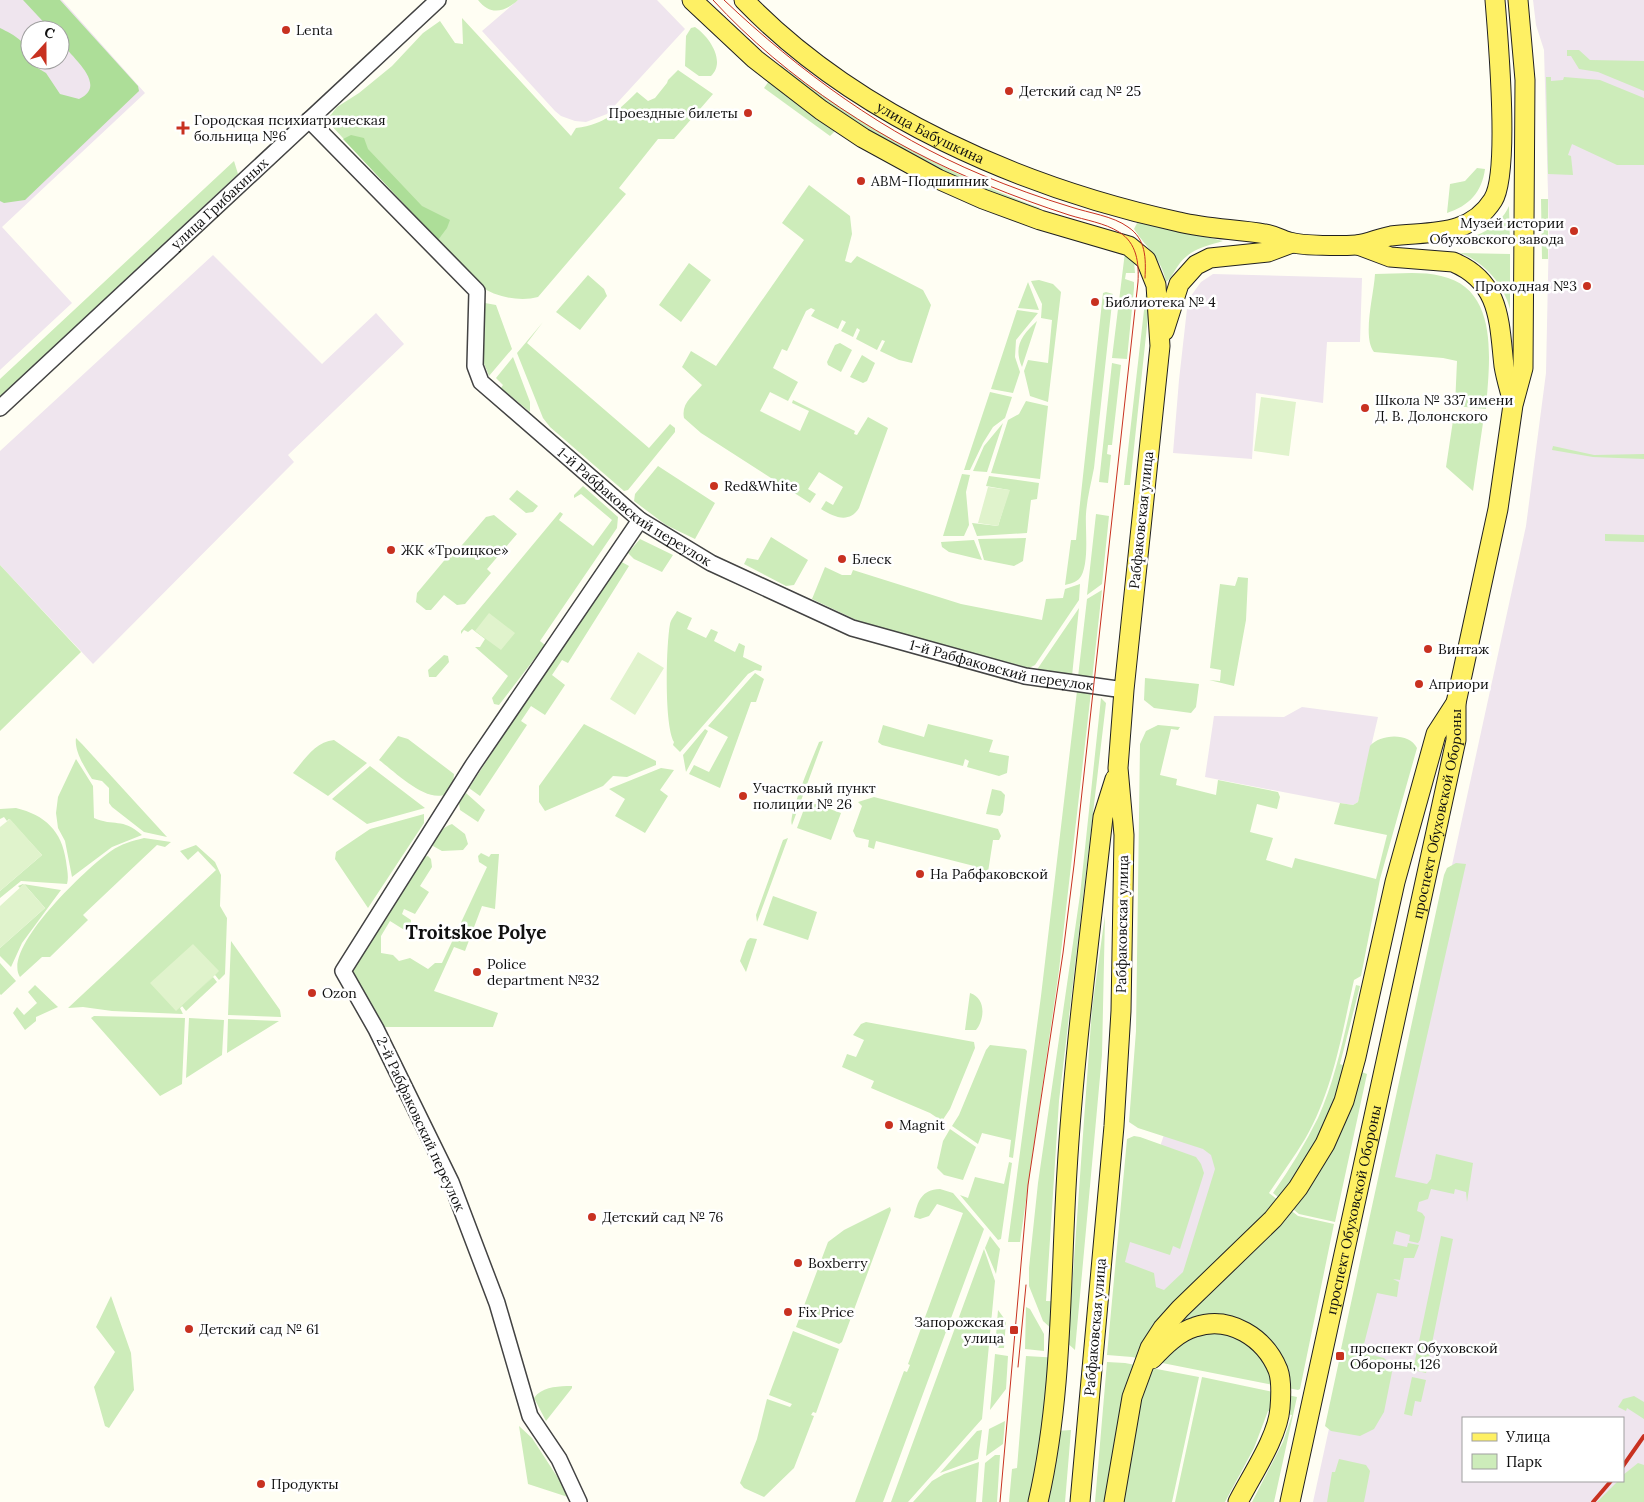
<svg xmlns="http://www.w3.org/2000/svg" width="1644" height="1502" font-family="Lora,serif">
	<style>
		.industrial { fill: #efe5ee; fill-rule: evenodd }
		.green { fill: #cdecba }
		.forest { fill: #adde98 }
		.pitch { fill: #e0f3cc }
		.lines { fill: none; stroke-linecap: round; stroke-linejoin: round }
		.minor-casing { stroke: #434343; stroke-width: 18 }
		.major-casing { stroke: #212121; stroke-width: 21 }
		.minor { stroke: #fff; stroke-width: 15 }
		.major { stroke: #fef064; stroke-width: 19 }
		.tram { stroke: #c83120; stroke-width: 1 }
		.rail { stroke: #c83120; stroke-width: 4 }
		.poi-dot { fill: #c83120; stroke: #fff; stroke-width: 2 }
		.labels { text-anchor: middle; stroke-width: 5; stroke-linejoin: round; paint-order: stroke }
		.poi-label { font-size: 14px; fill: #101010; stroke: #fff; text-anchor: start }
		.street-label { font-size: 14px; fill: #101010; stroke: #fff }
		.district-label { font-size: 19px; font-weight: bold; fill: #101010; stroke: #fff }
	</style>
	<rect width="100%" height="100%" fill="#fffef3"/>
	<path class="industrial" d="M0,0H62L145,93L2,227L72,303L0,370ZM30,30H60V60H30Z
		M518,0H657L685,29L607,114L586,122L575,121L561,116L555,111L482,31Z
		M1533,0H1644V1502H1313L1526,526L1546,373L1549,229L1544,50L1536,25ZM1463,1418H1623V1481H1463Z
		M213,255L322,364L376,313L404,344L288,455L294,462L93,664L0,565V451Z
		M1213,274L1362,278L1360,342H1327L1323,403L1256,393L1252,459L1173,453L1179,380L1188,300L1201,282Z
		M1302,707L1378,717L1358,802L1353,805L1340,803L1205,777L1214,716L1284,717Z
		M1166,1129L1231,1151L1189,1276L1165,1299L1123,1267L1132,1228Z"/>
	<path class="green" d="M478,0H518C505,12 490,16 478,0Z
		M462,18L571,136L576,128C606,124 616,112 637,92L648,101L655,98L667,83L668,80L678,70L713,94L674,139H658L619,188L626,194L538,297C520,302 495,297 480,286L329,123L330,116L337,107L359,93L392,66L423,33L440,21L455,43L463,44Z
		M695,27C710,37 726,62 711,76H699L685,66L686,36L691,28Z
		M1567,50H1579L1590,60L1644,61V91L1598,72L1579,69L1571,56H1567Z
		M781,65C863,128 944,172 1040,208L1036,211C993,195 948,177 907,155C861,130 819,99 779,66Z
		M1546,77H1551V81L1563,80L1564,77L1600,80L1644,98V165H1617L1572,144L1568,155L1571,156L1573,175L1548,174Z
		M769,81L835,129V131L830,136L764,88Z
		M234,161L238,174L0,397V379Z
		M1477,168L1485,169C1482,192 1469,206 1447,213L1450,184L1465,181Z
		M809,185L850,216L852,234L845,261L851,263L857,256L923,290L931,305L912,363L899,360L880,351L885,341L882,340L877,350L856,339L860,330L857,328L853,337L841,331L846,322L842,320L838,329L811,316L815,310L811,308L806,311L787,351L782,349L773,368L798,382L788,401L770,392L760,411L800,431L809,411L792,403L793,400L855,431L854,434L857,435L868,417L888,428L859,508C849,524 834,517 821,509L826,501L833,505L843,487L819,472L808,489L816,494L810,503L701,433L684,418C681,403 693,396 702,385L682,367L691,351L716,366L804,240L782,223Z
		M1541,199H1548V259H1542Z
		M1509,206L1510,244L1454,242C1477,237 1499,228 1509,206Z
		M1138,221L1223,241C1207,246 1192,248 1180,263C1175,269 1172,278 1166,282C1161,257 1147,249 1134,229Z
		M1125,252L1134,261L1135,273H1126L1125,279L1134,282V288L1127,359L1112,358Z
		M1460,253L1510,254V309C1503,283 1484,262 1460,253Z
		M689,263L711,280L681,322L659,305Z
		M1375,274C1397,274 1421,271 1441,276C1501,289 1489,364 1486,409L1455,406L1457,361L1443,358L1374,352C1362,337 1374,294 1375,274Z
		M588,275L604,289L607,296L580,330L556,312Z
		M1039,280L1053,284L1061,292L1048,402L1030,396L1024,371L1028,360L1048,363L1052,320L1041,318L1042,304L1031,281Z
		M1028,282L1039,310L1018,308Z
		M1147,284L1150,298L1130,485H1124Z
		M1106,292L1113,294L1094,468C1091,484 1087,498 1086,514C1085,529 1090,567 1079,579C1076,582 1070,584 1065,585L1071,540H1076L1103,293Z
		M485,303L496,305L512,349L489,376L483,361Z
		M1017,310L1038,313L1016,340L1015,357L1020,372L1013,393L991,389Z
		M1037,321L1022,367C1013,346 1022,335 1037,321Z
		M543,322L527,343L649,448L670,424L675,428V432L628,490L624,491L550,427L543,418L517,353Z
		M840,343L852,350L841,372L828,365L827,362L835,345Z
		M862,355L875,363L867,381L863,383L850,377Z
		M513,357L530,402V412L501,388L503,385L496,378Z
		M1112,363L1121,365L1112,445H1108L1107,454L1111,455L1108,483L1099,482Z
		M990,392L1012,397L1005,418L993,427L983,443L970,470H964Z
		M1026,401L1048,406L1040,479L991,473L1008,420L1019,414Z
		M1454,414L1484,416L1473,491L1446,467Z
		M1003,423L987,472L973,471L984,446Z
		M1553,446L1594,455L1644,454V459L1593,457L1552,450Z
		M658,466L715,503L695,539L666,525L634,501L635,494Z
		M962,474L970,475L966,492L969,525L964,536H943Z
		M989,476L1039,483L1037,499L1031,500L1027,533L977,536L972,523L998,526L1009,490L986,486Z
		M583,486L618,517L617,528L540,641L545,645L499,705L494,704L492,698L508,676L475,647H480L485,639L472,629L468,632L464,630L461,634V631L560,512L563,514L559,520L593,546L612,520L581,494L574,498V495Z
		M517,490L538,506L533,512L526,513L509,499Z
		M1096,514L1109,516L1102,584L1087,595Z
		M494,515L517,534L487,569L491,573L465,604L457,605L444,595L431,610H426L416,602L417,593L448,556L451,558L486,517Z
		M1605,534L1644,535V542L1605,541Z
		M771,537L808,560L794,585L786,586L744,564L747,558L758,560Z
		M1026,538L1023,561L1014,566L984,560L978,539Z
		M640,539L673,555L662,572L634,559L628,553Z
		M974,540L982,560L949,552L942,547L941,542Z
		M618,560L629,566L568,663L562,660L552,675L565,685L545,715L531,706L521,721L527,725L480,796L469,788Z
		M0,565L81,652L0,731Z
		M825,567L842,575H851L853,570L961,604L1042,620L1046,599L1063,598L1065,589L1080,584L1079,600L1035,665L1029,668L869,626L812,599Z
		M1238,577L1248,578L1246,620L1234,686L1209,680L1220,681L1221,670L1210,668L1220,584L1235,586Z
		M1102,590L1092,680L1078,677L1087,599Z
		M1079,608L1072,676L1036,671Z
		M677,611L692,618L687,629L706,638L711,629L718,632L714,641L735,652L739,643L745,646L743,657L762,666L761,671L755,670L748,674L680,752L673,745L674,742C664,725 666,646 670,624C671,619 675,615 677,611Z
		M444,655L448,656L449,662L436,677H429L428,670Z
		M755,673L764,679L756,702H751L720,788L689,774L694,765L709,772L728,737L708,726Z
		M1145,678L1199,684L1196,707L1191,713L1154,708L1144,700Z
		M1077,691L1091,692L1059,970L1020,1242H1008L1041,996Z
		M1101,698L1106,703L1059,1101L1046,1301L1071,1302L1092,1009L1105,915L1102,1055L1075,1350L1043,1321L1029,1286V1268L1038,1183L1080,895Z
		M584,724L656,761V765L627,777L613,776L603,786L545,811L539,802V786Z
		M928,724L993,740L989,752L1009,756L1007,773L999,776L967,767L969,761L965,759L963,766L882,745L878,742L883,725L924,737Z
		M1158,725L1180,727L1178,730L1171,729L1160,775L1177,779L1176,785L1216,795L1218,780L1278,792L1280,797L1277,809L1257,804L1250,832L1273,838L1266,860L1292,868L1295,858L1376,879L1387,835L1334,824L1340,803L1353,805L1358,802L1370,746C1380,734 1409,732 1417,748L1380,879L1361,976L1354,980C1342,1033 1333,1091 1305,1139C1294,1157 1281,1175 1269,1193L1298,1216L1334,1224L1300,1389L1298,1390L1132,1357L1107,1355L1127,1139L1134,1136L1140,1137L1196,1157L1201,1164L1204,1173L1180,1249L1173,1246L1170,1255L1130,1242L1125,1262L1154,1273L1156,1287L1164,1290L1183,1272L1215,1169L1211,1155L1203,1149L1138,1128L1129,1122L1136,1031L1140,744L1146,731Z
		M705,729L708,731L686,772L683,755Z
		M398,736L408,739L454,774L453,783L446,794C427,804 394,771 379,760Z
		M76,738L82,744L167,837L144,832L112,807L109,803V788L102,781L92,779C85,768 74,751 76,738Z
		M334,740L367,763L328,796L293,773C305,759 315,742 334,740Z
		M823,741L792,825C787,817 814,755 819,742Z
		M76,759L93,786L94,818C114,827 122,817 142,835L112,847L72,877L65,841L58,828L56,813L58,797Z
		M370,766L425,808L367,824L332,799Z
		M661,768L674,770L660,790L668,796L645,833L615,816L625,799L609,789Z
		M992,789L1001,791L1005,795L1003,812L1000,816L986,814Z
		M466,793L485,810L478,822L460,810L459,803Z
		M874,797L998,829L1001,836L999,840H993L988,872L995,875V877L973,874L974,866L876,841L874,849L868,847L869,840L856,837L853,831L862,806L858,802Z
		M807,801L841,813L831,840L797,828Z
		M16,808C45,815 62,831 66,861C67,869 69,877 67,884L21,881L0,898V891L42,855L9,819L7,821L4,817L0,819V809Z
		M424,814V823L368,908L335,859L336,852L370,829Z
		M452,824L465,834L468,844L463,850L442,851L433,846C434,837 442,827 452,824Z
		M144,838L171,842L165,847L157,845L83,915L88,920L50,957H42L20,977C1,948 89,866 111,851C121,844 132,841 144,838Z
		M788,838L757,922L756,915L783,840Z
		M196,845L215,862L221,875L220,906L227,918L225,974L219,980L215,975L219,971L177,1011L180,1008L183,1014L112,1011L83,1007L68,1008L216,870L198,851L188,860L180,851Z
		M481,853L489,857L491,854H499L495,909L482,906L465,951L454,947L434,991L498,1013L493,1027H380L352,969L424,857L428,856L431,859L432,867L420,886L429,892L415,914L404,909L402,914L411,920V925L406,931L390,921L381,936V953L393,955L399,961L410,958L428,969L435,963H442L487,867L479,862L478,856Z
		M1456,863L1466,864L1395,1177L1427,1184L1431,1179L1436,1154L1473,1163L1467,1202L1466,1192L1455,1189L1454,1194L1431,1189L1428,1199L1419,1202L1417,1211L1422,1213L1425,1217L1420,1240L1418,1243L1409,1241L1410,1235L1396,1231L1393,1244L1407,1247L1408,1243L1419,1245L1414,1258H1404L1400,1280L1393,1279L1399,1282L1397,1297L1377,1293L1363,1348L1364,1353L1384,1358L1393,1367L1384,1412L1374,1429L1360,1436L1331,1431L1325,1426L1339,1361H1341L1344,1350L1341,1349L1444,875L1447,868Z
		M23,884L61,890L22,943L11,967L0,956V948L45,908L24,884L20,888L18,886Z
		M773,896L817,912L808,940L763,925Z
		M750,938L757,939L746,972L740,961L747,941Z
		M231,941L280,1010L281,1017L228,1015Z
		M0,963L16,981L1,995L0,994Z
		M213,977L217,982L186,1011L182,1006Z
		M35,985L58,1007L36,1017V1021L25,1030L13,1013L17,1007L24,1015L37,1003L28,992Z
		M1356,985L1360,986L1340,1064L1367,1074L1335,1222L1299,1214L1273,1193C1290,1169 1305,1144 1318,1118C1337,1076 1345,1029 1356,985Z
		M970,993C986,998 985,1019 976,1030H965Z
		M94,1016L185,1018L182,1084L160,1096L91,1018Z
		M189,1018L224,1020L222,1055L186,1078Z
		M228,1019L279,1021L227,1053Z
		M866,1022L974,1042L975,1048L950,1109L942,1121L930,1113L871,1088L874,1081L842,1067L847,1054L856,1057L864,1040L853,1035L861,1024Z
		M990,1045L1025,1049L1027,1051L1013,1158L1009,1157L1011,1140L982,1133L978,1144L952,1126L959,1115L986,1050Z
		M950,1129L976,1147L963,1180L944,1175L937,1168L943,1141Z
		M1009,1162L1012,1163L1001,1239L998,1240L960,1195L968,1198L975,1177L1004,1184Z
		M940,1189L953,1193L984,1229L883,1502H855L904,1371L907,1372L910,1365L908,1364L963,1213L937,1204L929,1216L920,1219L914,1217C918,1201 921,1190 940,1189Z
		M890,1207L891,1210L842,1342L839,1344L796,1327L828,1242L844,1230Z
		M990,1236L1000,1249L996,1274L985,1248Z
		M1441,1236L1453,1239L1426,1373L1413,1370Z
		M984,1249L995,1281L982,1419L908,1502H891Z
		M111,1296L131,1353L134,1390L109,1428L105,1426L94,1387L115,1352L96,1327Z
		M1026,1307L1030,1309L1044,1334V1351L1025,1349Z
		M998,1310L1006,1321L1004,1348H995Z
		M793,1331L839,1349L816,1413L813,1412L811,1415L814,1416L794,1468L764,1497L744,1488L740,1483L757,1439L767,1399L790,1407L792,1404L769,1395Z
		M995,1354L1008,1356L1006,1389L990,1410Z
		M1026,1356L1060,1358L1057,1431L1071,1430L1065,1502H1009L1012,1469L1017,1468Z
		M1107,1362L1125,1363L1199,1377L1172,1502H1095Z
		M1202,1377L1297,1397L1274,1502H1252L1283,1442L1292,1415L1268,1411L1254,1448L1225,1502H1175Z
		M1412,1377L1426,1380L1421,1402L1415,1401L1412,1416L1404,1414Z
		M567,1386H572V1388L546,1421L534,1398C542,1387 554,1387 567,1386Z
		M1634,1396L1644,1402V1419L1627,1408L1626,1411L1618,1407L1623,1399Z
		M1005,1421L1003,1444L986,1456L989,1429Z
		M519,1426L532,1438L571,1498L528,1484Z
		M982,1430L978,1459L940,1473L977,1431Z
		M995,1455H1000L997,1502H982L985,1463Z
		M1339,1459L1366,1465L1370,1471L1364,1502H1327L1332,1472H1335Z
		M979,1462L976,1502H913L932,1481L944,1474Z
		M1638,1463L1644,1465V1502H1597L1618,1481H1623V1475Z"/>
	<path class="forest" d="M23,0H60L138,86L139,91L25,200L4,203L0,201V28C14,35 30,43 30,60H34L36,67L46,73L60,94L79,99C109,85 71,57 61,42C59,38 60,34 60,30H51Z
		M351,135L364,138L368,149L422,206L450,220L447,228L438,240L343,139Z"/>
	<path class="pitch" d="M1261,397L1296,402L1289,456L1254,451Z
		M988,487L1010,490L998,526L978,523Z
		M489,613L515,633L501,650L475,631Z
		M638,652L664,668L635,715L610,699Z
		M10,819L42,855L0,891V827Z
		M24,884L45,908L0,948V906Z
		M193,944L219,971L176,1011L150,983Z"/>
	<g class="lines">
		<defs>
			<g id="minor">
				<path id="s1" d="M309,120L477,291L475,366L481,382L640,520L711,563L852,628L1025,676L1124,690"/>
				<path id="s2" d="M0,408L438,0"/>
				<path d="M579,1502L559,1459L530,1416L497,1303L451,1182L376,1029L343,971L473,765L640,520"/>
			</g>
			<g id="major">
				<path d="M692,0L755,59L821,110L863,138L938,179L983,199L1040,220L1129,246L1146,260L1156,285L1160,346L1124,690L1118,768L1124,835L1121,1011L1114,1126L1080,1502"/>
				<path id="s3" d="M744,0C856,116 1023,188 1179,222C1207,229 1236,229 1265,234C1274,235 1281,240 1289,242C1303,246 1342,246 1356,245C1368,244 1379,238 1391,236C1428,231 1469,238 1493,200C1510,173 1498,37 1495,0"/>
				<path d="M1358,245L1390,257L1453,262C1501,282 1499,322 1504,366C1506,378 1510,391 1513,403"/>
				<path d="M1164,331L1179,284L1196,265L1210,258L1268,252L1292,243"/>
				<path d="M1152,1359C1164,1346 1178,1332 1195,1327C1230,1315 1265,1338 1278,1370C1282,1381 1281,1396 1280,1408C1278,1437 1251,1476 1238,1502"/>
				<path d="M1038,1502C1063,1395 1060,1281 1067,1171C1074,1053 1090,935 1103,817L1115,779"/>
				<path d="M1114,1502L1132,1397L1150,1348L1163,1328L1180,1309L1273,1219L1298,1188L1325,1144L1344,1101L1356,1057L1395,882L1436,734L1456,703"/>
				<path id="s4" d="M1290,1502L1456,740V703L1498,509L1513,405L1523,368L1525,80L1518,0"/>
			</g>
		</defs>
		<use href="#minor" class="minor-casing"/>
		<use href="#major" class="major-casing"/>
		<use href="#minor" class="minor"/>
		<use href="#major" class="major"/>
		<path class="tram" d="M713,0C785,79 888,146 987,185C1014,196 1041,206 1069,215C1085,220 1105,223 1119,232C1137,243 1139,263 1138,282L1074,865L1063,953L1028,1185L1000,1502
			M724,0C799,71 886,135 982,175C1011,187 1041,198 1071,207C1089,213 1113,216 1128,227C1146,239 1146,258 1145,278
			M1018,1367L1026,1285"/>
		<path class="rail" d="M1623,1466L1644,1436
			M1593,1502L1611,1481"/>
	</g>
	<g class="poi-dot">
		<circle cx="286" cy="30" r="5"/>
		<circle cx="1009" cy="91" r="5"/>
		<circle cx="748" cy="113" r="5"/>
		<path d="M180.5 120.5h5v5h5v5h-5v5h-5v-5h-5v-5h5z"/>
		<circle cx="861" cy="181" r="5"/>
		<circle cx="1574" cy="231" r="5"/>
		<circle cx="1587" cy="286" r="5"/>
		<circle cx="1095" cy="302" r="5"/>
		<circle cx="1365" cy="408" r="5"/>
		<circle cx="714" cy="486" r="5"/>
		<circle cx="391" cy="550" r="5"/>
		<circle cx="842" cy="559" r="5"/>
		<circle cx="1428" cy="649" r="5"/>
		<circle cx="1419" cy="684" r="5"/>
		<circle cx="743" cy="796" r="5"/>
		<circle cx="920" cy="874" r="5"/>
		<circle cx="477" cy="972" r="5"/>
		<circle cx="312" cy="993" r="5"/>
		<circle cx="889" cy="1125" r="5"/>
		<circle cx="592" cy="1217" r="5"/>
		<circle cx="798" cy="1263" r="5"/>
		<circle cx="788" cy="1312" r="5"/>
		<circle cx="189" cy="1329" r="5"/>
		<rect x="1009" y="1325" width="10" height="10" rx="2.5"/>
		<rect x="1335" y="1351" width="10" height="10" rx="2.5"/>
		<circle cx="261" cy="1484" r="5"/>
	</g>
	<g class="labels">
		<g class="poi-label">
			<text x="296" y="35">Lenta</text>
			<text x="1019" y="96">Детский сад № 25</text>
			<text x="738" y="118" text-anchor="end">Проездные билеты</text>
			<text x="194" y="125">Городская психиатрическая<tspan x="194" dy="16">больница №6</tspan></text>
			<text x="871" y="186">АВМ-Подшипник</text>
			<text x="1564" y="228" text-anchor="end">Музей истории<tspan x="1564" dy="16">Обуховского завода</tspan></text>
			<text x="1577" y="291" text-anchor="end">Проходная №3</text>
			<text x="1105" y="307">Библиотека № 4</text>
			<text x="1375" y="405">Школа № 337 имени<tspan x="1375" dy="16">Д. В. Долонского</tspan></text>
			<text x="724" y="491">Red&amp;White</text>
			<text x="401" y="555">ЖК «Троицкое»</text>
			<text x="852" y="564">Блеск</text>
			<text x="1438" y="654">Винтаж</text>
			<text x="1429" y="689">Априори</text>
			<text x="753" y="793">Участковый пункт<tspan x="753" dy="16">полиции № 26</tspan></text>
			<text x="930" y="879">На Рабфаковской</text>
			<text x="487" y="969">Police<tspan x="487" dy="16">department №32</tspan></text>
			<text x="322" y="998">Ozon</text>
			<text x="899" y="1130">Magnit</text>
			<text x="602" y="1222">Детский сад № 76</text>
			<text x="808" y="1268">Boxberry</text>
			<text x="798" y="1317">Fix Price</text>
			<text x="1004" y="1327" text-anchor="end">Запорожская<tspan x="1004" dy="16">улица</tspan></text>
			<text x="199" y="1334">Детский сад № 61</text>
			<text x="1350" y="1353">проспект Обуховской<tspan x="1350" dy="16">Обороны, 126</tspan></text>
			<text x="271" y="1489">Продукты</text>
		</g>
		<g class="street-label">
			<text dy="5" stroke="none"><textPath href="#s3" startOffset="230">улица Бабушкина</textPath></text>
			<text dy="5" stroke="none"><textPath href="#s2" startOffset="300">улица Грибакиных</textPath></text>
			<text dy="5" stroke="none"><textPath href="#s1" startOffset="530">1-й Рабфаковский переулок</textPath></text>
			<text transform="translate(1141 520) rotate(-84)" y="5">Рабфаковская улица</text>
			<text dy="5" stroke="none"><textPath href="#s1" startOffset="935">1-й Рабфаковский переулок</textPath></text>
			<text dy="5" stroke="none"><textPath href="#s4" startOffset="704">проспект Обуховской Обороны</textPath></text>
			<text transform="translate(1122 924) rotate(-89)" y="5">Рабфаковская улица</text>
			<text transform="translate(421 1124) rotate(65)" y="5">2-й Рабфаковский переулок</text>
			<text dy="5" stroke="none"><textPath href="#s4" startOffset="299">проспект Обуховской Обороны</textPath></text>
			<text transform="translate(1095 1327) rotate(-85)" y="5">Рабфаковская улица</text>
		</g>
		<g class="district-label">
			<text x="476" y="939">Troitskoe Polye</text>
		</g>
	</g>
	<rect x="1462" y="1417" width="162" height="65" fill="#ffffff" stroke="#9f9f9f"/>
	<rect x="1472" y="1433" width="25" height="8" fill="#fef064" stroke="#9f9f9f"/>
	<text x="1506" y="1442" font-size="15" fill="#101010">Улица</text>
	<rect x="1472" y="1454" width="25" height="15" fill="#cdecba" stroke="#9f9f9f"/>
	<text x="1506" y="1467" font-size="15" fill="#101010">Парк</text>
	<g transform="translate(45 45) rotate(21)"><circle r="24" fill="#ffffff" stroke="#9f9f9f"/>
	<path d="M0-4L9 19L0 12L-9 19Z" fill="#c83120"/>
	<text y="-8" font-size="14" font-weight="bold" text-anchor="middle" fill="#101010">С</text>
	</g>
</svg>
